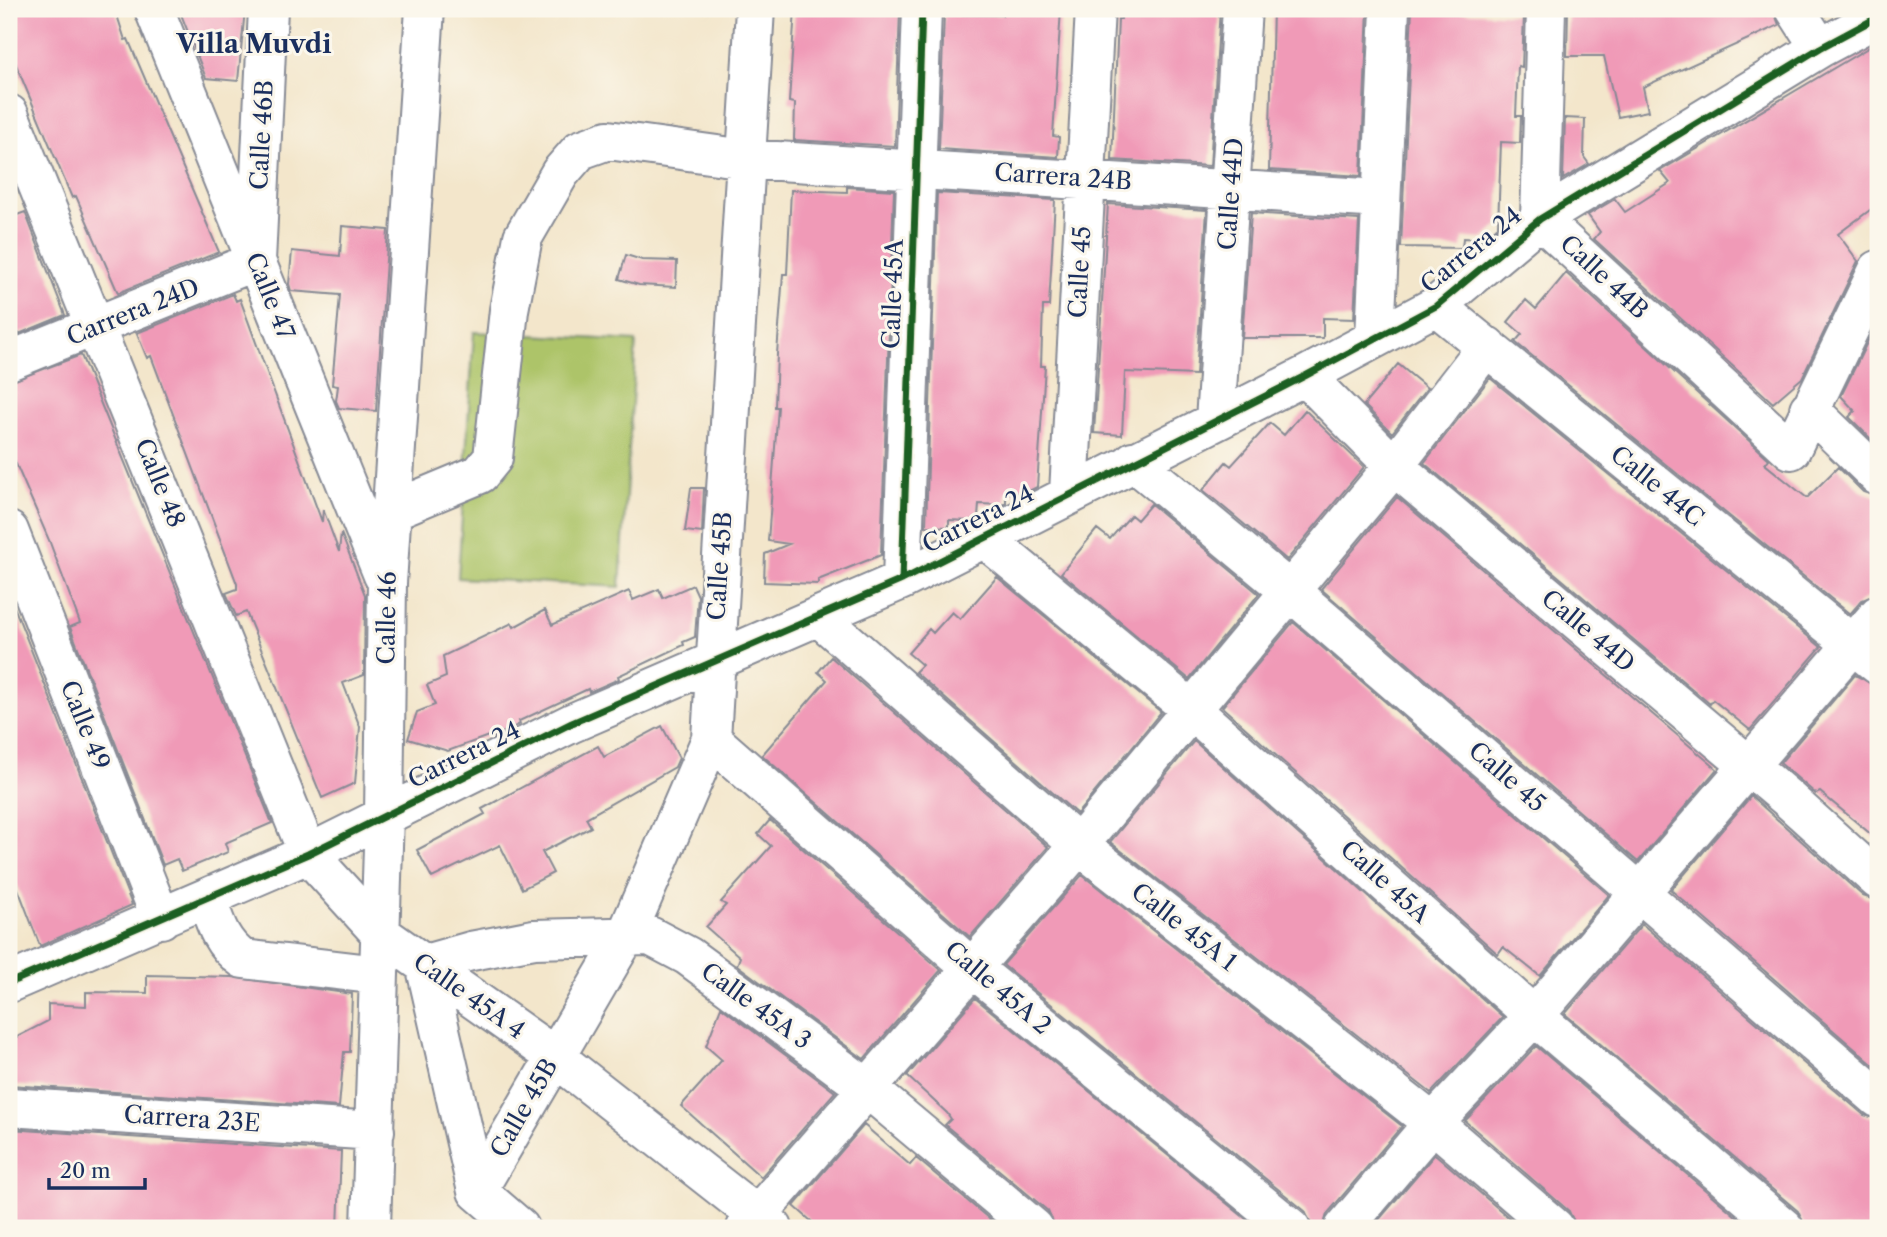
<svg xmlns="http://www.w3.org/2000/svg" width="1887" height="1237" font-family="'Libre Caslon Text',serif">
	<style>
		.green { fill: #adc469; stroke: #647a64; stroke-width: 2 }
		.building { fill: #f09ab7 }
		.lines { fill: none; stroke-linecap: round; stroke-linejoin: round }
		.minor-casing { stroke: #878a94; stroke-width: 42 }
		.minor { stroke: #fff; stroke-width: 38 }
		.cycleway-casing { stroke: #fbf7ec; stroke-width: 11 }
		.cycleway { stroke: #1b5e20; stroke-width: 7 }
		.labels { text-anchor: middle; stroke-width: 6; stroke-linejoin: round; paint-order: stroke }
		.street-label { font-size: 24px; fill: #1b2f5e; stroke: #fbf7ec }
		.neighbourhood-label { font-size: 26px; font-weight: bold; fill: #1b2f5e; stroke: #fbf7ec }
	</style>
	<rect width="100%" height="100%" fill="#fbf7ec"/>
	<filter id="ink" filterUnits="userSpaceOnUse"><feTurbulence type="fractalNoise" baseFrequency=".0143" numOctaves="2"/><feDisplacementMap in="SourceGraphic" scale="14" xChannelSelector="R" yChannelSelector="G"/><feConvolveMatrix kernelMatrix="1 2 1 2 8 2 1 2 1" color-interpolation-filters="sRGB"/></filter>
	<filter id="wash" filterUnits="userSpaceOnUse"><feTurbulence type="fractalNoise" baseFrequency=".00686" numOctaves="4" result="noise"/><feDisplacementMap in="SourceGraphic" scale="28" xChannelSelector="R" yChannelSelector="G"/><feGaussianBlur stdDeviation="1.57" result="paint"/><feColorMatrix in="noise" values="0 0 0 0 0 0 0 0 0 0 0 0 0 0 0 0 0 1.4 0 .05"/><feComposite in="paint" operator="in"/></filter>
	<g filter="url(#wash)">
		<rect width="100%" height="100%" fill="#f3e6cb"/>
		<path class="green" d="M474,332L636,341L620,587L458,578Z"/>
		<g id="blocks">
			<path class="building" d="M9,9H115L125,40L128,39L219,252L118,293L76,196L72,198L9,48Z
				M179,9H245L238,81L206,78Z
				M795,9L900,11L895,146L794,140L795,103L789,102Z
				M1003,9H1061L1053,136L1059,137L1058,157L939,149L944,14L1002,15Z
				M1122,9H1220L1210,166L1112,160L1118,19H1121Z
				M1273,9H1368L1361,176L1269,170Z
				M1412,9H1454V12L1524,15L1522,67L1518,66L1516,116H1521L1520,143L1501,142L1498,226L1483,239L1463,238L1462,248L1401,247Z
				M1568,9H1773L1779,25L1643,87L1648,111L1618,117L1604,56H1567Z
				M1878,42V204L1838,234L1858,261L1802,378L1773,403L1594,239L1600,232L1588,215L1615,199L1625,212L1670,183L1660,171Z
				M1565,118L1585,119L1584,157L1589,164L1563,179Z
				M847,187L894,190L881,555L818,580V584L764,582L765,554L789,544L768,541L778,407H775L777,354L783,274H787L791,190L847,192Z
				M937,193L1055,200L1049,306H1043L1041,366H1045L1037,487L1025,493H1006V503L1002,505L979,504L978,517L970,521L949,520V527L926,526Z
				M1108,204L1207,210L1196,375L1125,372L1122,435L1094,433Z
				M25,212L65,315L9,338V218Z
				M1251,213L1359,220L1354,319L1323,318V338H1242Z
				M342,226L388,230L376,411L339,408L336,401L338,386L332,385L340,295L291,291L289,284L292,251L340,256Z
				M626,255L642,260L677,261L676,287L639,285L619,279Z
				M1566,273L1769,459L1765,464L1807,498L1838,467L1863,492L1878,497V594L1862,600L1850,614L1515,342L1522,334L1508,322L1526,300L1536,309Z
				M233,294L236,301L240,299L322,522L323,509L339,552L341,533L365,595L364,675L343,683L360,727L355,783L322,798L246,612L236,616L226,593L237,589V584L151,356L147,358L137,333Z
				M1878,320V446L1849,417L1855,411L1841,396Z
				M81,355L272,823L225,843L228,852L182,871L177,859L163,865L70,627L80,623L49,540L9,448V382Z
				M1398,364L1427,388L1392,433L1364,405Z
				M1490,378L1821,647L1750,730L1713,700L1710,704L1424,463Z
				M1305,410L1364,467L1287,560L1203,490L1226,462L1231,466L1270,423L1284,435Z
				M691,488H704L702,533L685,531Z
				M1397,497L1717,769L1638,862L1321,589Z
				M1151,504L1259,594L1189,679L1061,573L1097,529L1110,539L1131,515L1137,520Z
				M997,577L1161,712L1077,814L915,672L922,665L908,653L929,629L933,633L952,612L960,619Z
				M693,585L698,596L695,637L683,642L684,645L618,676L619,679L589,692L588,689L519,721L520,724L492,738L491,735L448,751L408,739L417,712L435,705L427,685L446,677L443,656L512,623L514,627L545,610L552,625L629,591L633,600L659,589L663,598Z
				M9,594L132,905L40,946L9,865Z
				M1293,622L1609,895L1540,976L1503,947L1498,954L1222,707Z
				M831,657L1048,847L970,937L762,755L827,680L818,672Z
				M1855,675L1878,686V840L1820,792L1816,794L1780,763Z
				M662,726L679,758L675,767L586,818L591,827L542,852L553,873L522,889L500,845L432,878L417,850L485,814L482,809L598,746L604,757Z
				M1194,741L1503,1017L1431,1093L1110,842Z
				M1751,796L1863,896L1878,901V1069L1671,890Z
				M770,820L941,970L864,1059L737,965L740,957L706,927L726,905L721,902L771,846L758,834Z
				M1082,875L1402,1126L1327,1214L1323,1228H1312L1305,1211L1003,965Z
				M1642,924L1864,1115L1878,1119V1228H1805L1798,1211L1565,1014Z
				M147,975L232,977L352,994L350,1052H344L339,1107L9,1085V1041L48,1021V1004L86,1006V992L147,993Z
				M975,998L1257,1228H1055L1048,1211L945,1125L951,1119L947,1113L907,1076Z
				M721,1007L835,1092L761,1177L681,1106L722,1060L706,1046Z
				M1536,1046L1750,1228L1576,1227L1569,1211L1465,1121Z
				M864,1125L910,1165L916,1158L1000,1228H819L794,1206Z
				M9,1129L341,1151L338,1228H9Z
				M1435,1154L1515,1223L1510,1228H1384L1377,1222Z"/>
		</g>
	</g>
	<g filter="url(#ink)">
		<use href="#blocks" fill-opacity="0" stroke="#878a94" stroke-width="2"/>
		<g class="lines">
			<defs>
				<path id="minor" d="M154,9L383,575
					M1546,9L1540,219L1791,450L1878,270
					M1795,9L1820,48
					M9,114L308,854L380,933L554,1056L773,1228
					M1436,306L1878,665
					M1375,338L1390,9
					M9,361L256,261L268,9
					M1305,376L1394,466L1786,797L1878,880
					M1809,409L1878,476
					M1215,421L1242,9
					M1133,461L1290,591L1878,1098
					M1069,493L1095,9
					M391,511L480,474L493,458L509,310L523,237L560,173L580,150L608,140L746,159L1381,199
					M9,531L161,919
					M984,538L1192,710L1534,1016L1784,1228
					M902,580L922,9
					M819,617L1079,845L1433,1123L1555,1228
					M711,739L971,967L1291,1228
					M207,899C215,923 221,944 243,959L379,975
					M9,983L308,854L572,723L902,580L1305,376L1436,306L1540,219L1820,48L1878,17
					M9,1107L375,1131
					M477,1191L626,936L711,739L755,9
					M477,1191L425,964L471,951L534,939L650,936L688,956L867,1088L1034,1228
					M477,1191L520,1228
					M371,1228L384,815L387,583L425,9
					M746,1228L1079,845L1394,466L1487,346
					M1344,1228L1433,1123L1534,1016L1878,615"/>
			</defs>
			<use href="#minor" class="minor-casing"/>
			<use href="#minor" class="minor"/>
			<defs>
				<path id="cycleway" d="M902,580L922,9
					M9,983L308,854L572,723L902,580L1305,376L1436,306L1540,219L1820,48L1878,17"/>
			</defs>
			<use href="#cycleway" class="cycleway-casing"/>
			<use href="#cycleway" class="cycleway"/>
		</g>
	</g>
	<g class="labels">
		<g class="street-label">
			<text transform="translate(262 135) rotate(-87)" y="8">Calle 46B</text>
			<text transform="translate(1063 177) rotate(4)" y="8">Carrera 24B</text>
			<text transform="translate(1231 194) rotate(-86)" y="8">Calle 44D</text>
			<text transform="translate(1471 250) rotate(-39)" y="8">Carrera 24</text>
			<text transform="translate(1080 272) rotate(-87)" y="8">Calle 45</text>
			<text transform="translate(1604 277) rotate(43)" y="8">Calle 44B</text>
			<text transform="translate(893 294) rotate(-88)" y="8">Calle 45A</text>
			<text transform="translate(270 296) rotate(68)" y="8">Calle 47</text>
			<text transform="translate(133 312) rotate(-22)" y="8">Carrera 24D</text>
			<text transform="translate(160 483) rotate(68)" y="8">Calle 48</text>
			<text transform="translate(1657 486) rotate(39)" y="8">Calle 44C</text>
			<text transform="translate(978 519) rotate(-27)" y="8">Carrera 24</text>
			<text transform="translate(720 566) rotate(-86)" y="8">Calle 45B</text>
			<text transform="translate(387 618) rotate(-89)" y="8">Calle 46</text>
			<text transform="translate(1588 631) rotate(40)" y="8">Calle 44D</text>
			<text transform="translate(85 725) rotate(68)" y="8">Calle 49</text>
			<text transform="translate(464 755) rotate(-26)" y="8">Carrera 24</text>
			<text transform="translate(1507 777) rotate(41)" y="8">Calle 45</text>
			<text transform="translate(1385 882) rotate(42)" y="8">Calle 45A</text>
			<text transform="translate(1184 927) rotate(38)" y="8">Calle 45A 1</text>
			<text transform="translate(998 988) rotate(40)" y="8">Calle 45A 2</text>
			<text transform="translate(469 996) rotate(35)" y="8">Calle 45A 4</text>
			<text transform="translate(756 1006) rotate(36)" y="8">Calle 45A 3</text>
			<text transform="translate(524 1108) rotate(-60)" y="8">Calle 45B</text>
			<text transform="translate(192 1119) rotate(4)" y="8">Carrera 23E</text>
		</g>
		<g class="neighbourhood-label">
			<text x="254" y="53">Villa Muvdi</text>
		</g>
	</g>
	<rect width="1887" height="1237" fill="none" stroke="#fbf7ec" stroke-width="35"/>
	<path d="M49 1178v10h96v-10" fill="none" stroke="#1b2f5e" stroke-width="3.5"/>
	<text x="60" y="1178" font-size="21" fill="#1b2f5e" stroke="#fbf7ec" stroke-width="5" paint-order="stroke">20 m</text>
</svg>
